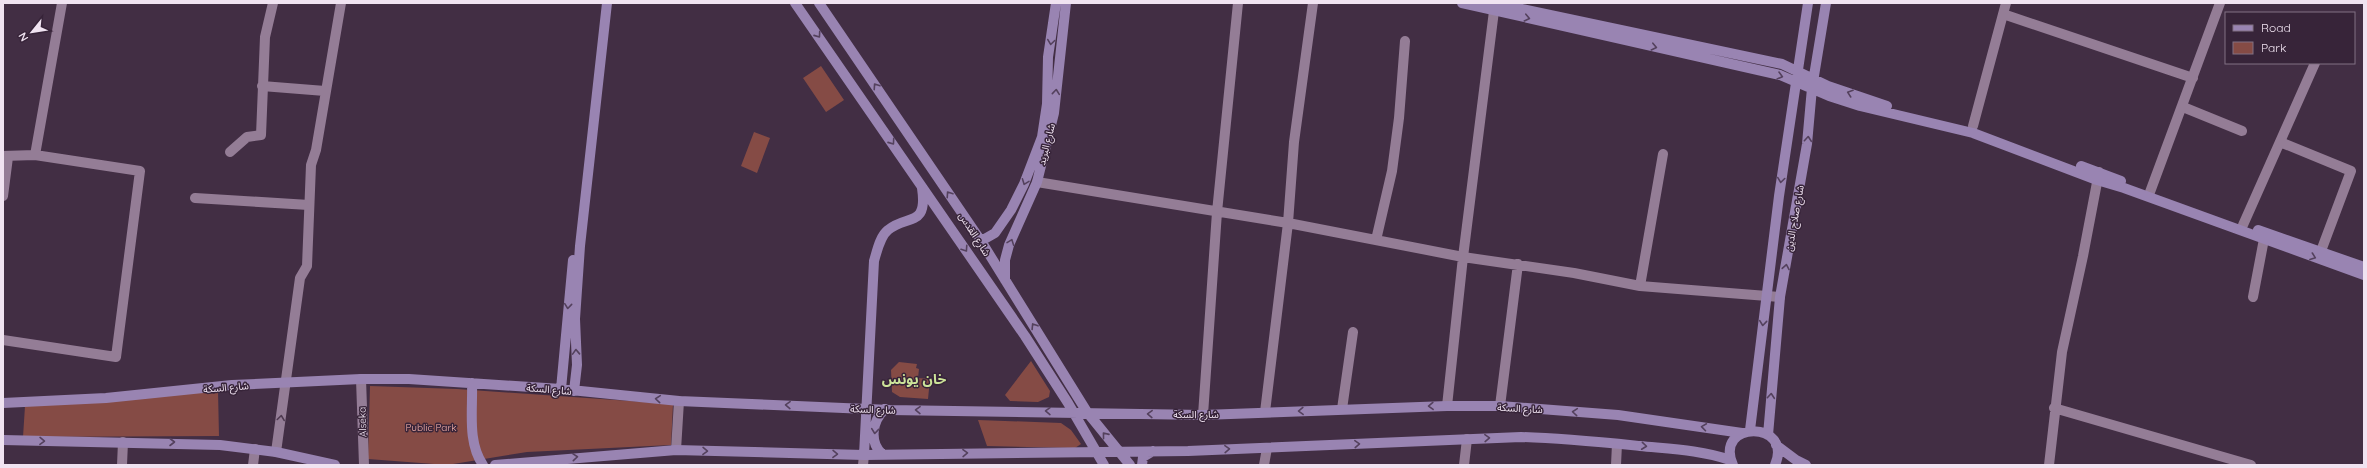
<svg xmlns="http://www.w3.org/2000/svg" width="2367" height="468" font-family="Quicksand,'Noto Sans Arabic',sans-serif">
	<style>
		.green { fill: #854b45 }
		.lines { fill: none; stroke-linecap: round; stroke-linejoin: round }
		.street { stroke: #947d96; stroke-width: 10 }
		.secondary { stroke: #9984b2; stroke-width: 10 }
		.oneway { stroke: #54415d }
		.oneway2 { stroke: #4e3a50 }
		.labels { text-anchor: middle; stroke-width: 3; stroke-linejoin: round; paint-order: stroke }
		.street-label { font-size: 10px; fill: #f0e3f1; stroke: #372439 }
		.park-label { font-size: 10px; fill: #f8b3ab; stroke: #372439 }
		.district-label { font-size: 14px; font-weight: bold; fill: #cde499; stroke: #372439 }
	</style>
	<rect width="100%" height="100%" fill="#422e44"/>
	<path class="green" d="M821,66L844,100L826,112L803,78Z
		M754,132L770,138L757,173L741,166Z
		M1031,361L1050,391L1049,397L1038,402L1010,401L1005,395Z
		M899,362L917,364L916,368L919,369L918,378L930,379L928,399L900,397L892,392L891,370Z
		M370,386L457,389L673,404L671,445L527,452L447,465L368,459Z
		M218,391L219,436L23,437L25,406Z
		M978,420L1061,423L1071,430L1081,444L1075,448L987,446Z"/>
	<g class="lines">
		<path class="street" d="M2003,14L2193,78
			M262,86L325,91
			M2183,107L2242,131
			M1973,126L2006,3
			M2280,142L2351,171L2321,251
			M230,152L247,137L261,135L265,37L273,3
			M35,155L62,3
			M3,156L35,155L140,171L116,357L3,340
			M1037,182L1288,223L1463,257L1574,273L1640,286L1780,297
			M2150,192L2220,3
			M3,196L8,157
			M195,198L309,205
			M2243,225L2315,63
			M1376,240L1392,171L1399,118L1405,41
			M1640,286L1663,154
			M2253,297L2264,239
			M361,379L364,465
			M1447,406L1463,257L1495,3
			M1500,406L1518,264
			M2054,408L2251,465
			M1342,409L1353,332
			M1265,412L1288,223L1294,142L1313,3
			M1203,415L1217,212L1238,3
			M676,450L679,401
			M276,452L300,278L307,266L311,165L316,150L341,3
			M122,465L123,442
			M253,465L255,449
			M863,465L864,455
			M1264,465L1267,448
			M1464,465L1467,439
			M1616,465L1617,444
			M2049,465L2062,352L2083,256L2099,172"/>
		<path class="secondary" d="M795,3L1025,336L1068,403L1104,465
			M819,3L981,241L1087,412L1130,465
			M1462,3L1780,75L1829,96L1860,106L1973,133L2097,180L2124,188L2364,275
			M1494,3L1782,64L1828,86L1887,106
			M2081,166L2121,181
			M2258,230L2364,267
			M981,241L995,233L1011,210L1024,184L1042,137L1047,104L1048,57L1056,3
			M1005,280V260L1009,245L1037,182L1054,113L1066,3
			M472,383C473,410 467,442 483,465
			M561,389L573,260
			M574,391L577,365L575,319L580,246L607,3
			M3,403L106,398L232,385L361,379H409L561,389L679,401L890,410L1203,415L1447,406H1500L1618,415L1742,433
			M1750,430L1779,196L1808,3
			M1768,435L1780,297L1807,144L1812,88L1826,3
			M3,440L220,445L276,452L335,465
			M1776,445L1796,460L1806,465
			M882,454C869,442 872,421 885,409
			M864,455L874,261C877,251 880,236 888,230C907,214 928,228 922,188
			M495,465L676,450L864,455L1188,451L1521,437C1561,438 1600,442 1640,446C1670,449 1701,450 1730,460
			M1142,465L1143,457L1153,451
			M1733,465C1713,420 1794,420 1775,465"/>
	</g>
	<defs><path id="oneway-chevron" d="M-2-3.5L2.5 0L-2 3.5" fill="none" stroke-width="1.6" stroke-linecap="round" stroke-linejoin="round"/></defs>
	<g class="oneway">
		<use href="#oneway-chevron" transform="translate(1527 18) rotate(13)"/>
		<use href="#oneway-chevron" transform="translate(818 35) rotate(55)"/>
		<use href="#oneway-chevron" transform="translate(1051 42) rotate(98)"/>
		<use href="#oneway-chevron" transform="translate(1654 47) rotate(13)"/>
		<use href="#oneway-chevron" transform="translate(1780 76) rotate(15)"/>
		<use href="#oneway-chevron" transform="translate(876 86) rotate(-124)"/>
		<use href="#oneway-chevron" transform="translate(1056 92) rotate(-84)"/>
		<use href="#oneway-chevron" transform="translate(1850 93) rotate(-161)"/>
		<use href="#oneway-chevron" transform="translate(1808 139) rotate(-85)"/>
		<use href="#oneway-chevron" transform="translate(892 142) rotate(55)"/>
		<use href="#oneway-chevron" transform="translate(1781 180) rotate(98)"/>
		<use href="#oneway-chevron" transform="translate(1025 182) rotate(111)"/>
		<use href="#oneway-chevron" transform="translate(949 194) rotate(-124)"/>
		<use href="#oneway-chevron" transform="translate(1011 242) rotate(-69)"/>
		<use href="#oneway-chevron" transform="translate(965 249) rotate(56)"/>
		<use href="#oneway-chevron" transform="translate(2313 257) rotate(20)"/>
		<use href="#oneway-chevron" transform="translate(1786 267) rotate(-80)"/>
		<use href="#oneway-chevron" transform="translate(568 306) rotate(96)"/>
		<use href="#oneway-chevron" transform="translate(1763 323) rotate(96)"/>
		<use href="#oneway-chevron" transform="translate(1034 326) rotate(-122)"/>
		<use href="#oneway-chevron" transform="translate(576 352) rotate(-92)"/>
		<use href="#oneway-chevron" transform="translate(1771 396) rotate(-85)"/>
		<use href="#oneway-chevron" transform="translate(658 399) rotate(-175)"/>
		<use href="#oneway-chevron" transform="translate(788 405) rotate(-178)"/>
		<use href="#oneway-chevron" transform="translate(1431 406) rotate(178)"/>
		<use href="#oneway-chevron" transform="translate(918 410) rotate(-179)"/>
		<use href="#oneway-chevron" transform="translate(1048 411) rotate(-179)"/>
		<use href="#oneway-chevron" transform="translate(1301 411) rotate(178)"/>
		<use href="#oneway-chevron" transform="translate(1575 412) rotate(-175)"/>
		<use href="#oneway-chevron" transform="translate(1150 414) rotate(-178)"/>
		<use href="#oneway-chevron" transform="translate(1704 427) rotate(-172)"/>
		<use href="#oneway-chevron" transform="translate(875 431) rotate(96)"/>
		<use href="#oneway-chevron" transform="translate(1105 435) rotate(-129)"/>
		<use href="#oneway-chevron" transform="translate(1487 438) rotate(-2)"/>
		<use href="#oneway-chevron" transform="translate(42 441) rotate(1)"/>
		<use href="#oneway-chevron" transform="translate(172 442)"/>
		<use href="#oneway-chevron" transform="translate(1357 444) rotate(-3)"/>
		<use href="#oneway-chevron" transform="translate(1644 446) rotate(6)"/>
		<use href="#oneway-chevron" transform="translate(1227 449) rotate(-2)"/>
		<use href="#oneway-chevron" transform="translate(705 451) rotate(1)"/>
		<use href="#oneway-chevron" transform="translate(965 453) rotate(-1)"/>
		<use href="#oneway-chevron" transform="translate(835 454) rotate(1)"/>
		<use href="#oneway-chevron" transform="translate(575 457) rotate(-5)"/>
	</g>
	<use class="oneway2" href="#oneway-chevron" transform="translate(281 418) rotate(-82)"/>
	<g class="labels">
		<g class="street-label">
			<text transform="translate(1046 144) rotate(-76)" y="4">شارع البريد</text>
			<text transform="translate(1794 218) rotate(-80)" y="4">شارع صلاح الدين</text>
			<text transform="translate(975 234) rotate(57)" y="4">شارع القدس</text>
			<text transform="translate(226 387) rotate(-5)" y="4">شارع السكة</text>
			<text transform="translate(549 389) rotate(5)" y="4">شارع السكة</text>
			<text transform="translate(1520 408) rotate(3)" y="4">شارع السكة</text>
			<text transform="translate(873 409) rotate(2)" y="4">شارع السكة</text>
			<text x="1196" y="418">شارع السكة</text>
			<text transform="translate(362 422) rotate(-92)" y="4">Alseka</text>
		</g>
		<g class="park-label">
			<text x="431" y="431">Public Park</text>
		</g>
		<g class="district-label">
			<text x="914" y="384">خان يونس</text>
		</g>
	</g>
	<rect width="2367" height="468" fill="none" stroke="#f0e3f1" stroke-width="8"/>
	<rect x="2225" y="12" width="130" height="52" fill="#372439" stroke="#817083"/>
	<rect x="2233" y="25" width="20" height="6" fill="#9984b2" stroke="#817083"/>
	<text x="2261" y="32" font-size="12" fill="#f0e3f1">Road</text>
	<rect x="2233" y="42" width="20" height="12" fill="#854b45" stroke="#817083"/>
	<text x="2261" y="52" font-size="12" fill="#f0e3f1">Park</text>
	<g transform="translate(32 32) rotate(240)" stroke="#372439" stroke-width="3" paint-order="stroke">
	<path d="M0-3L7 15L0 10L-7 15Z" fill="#f0e3f1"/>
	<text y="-6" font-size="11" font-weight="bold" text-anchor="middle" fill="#f0e3f1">N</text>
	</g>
</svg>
